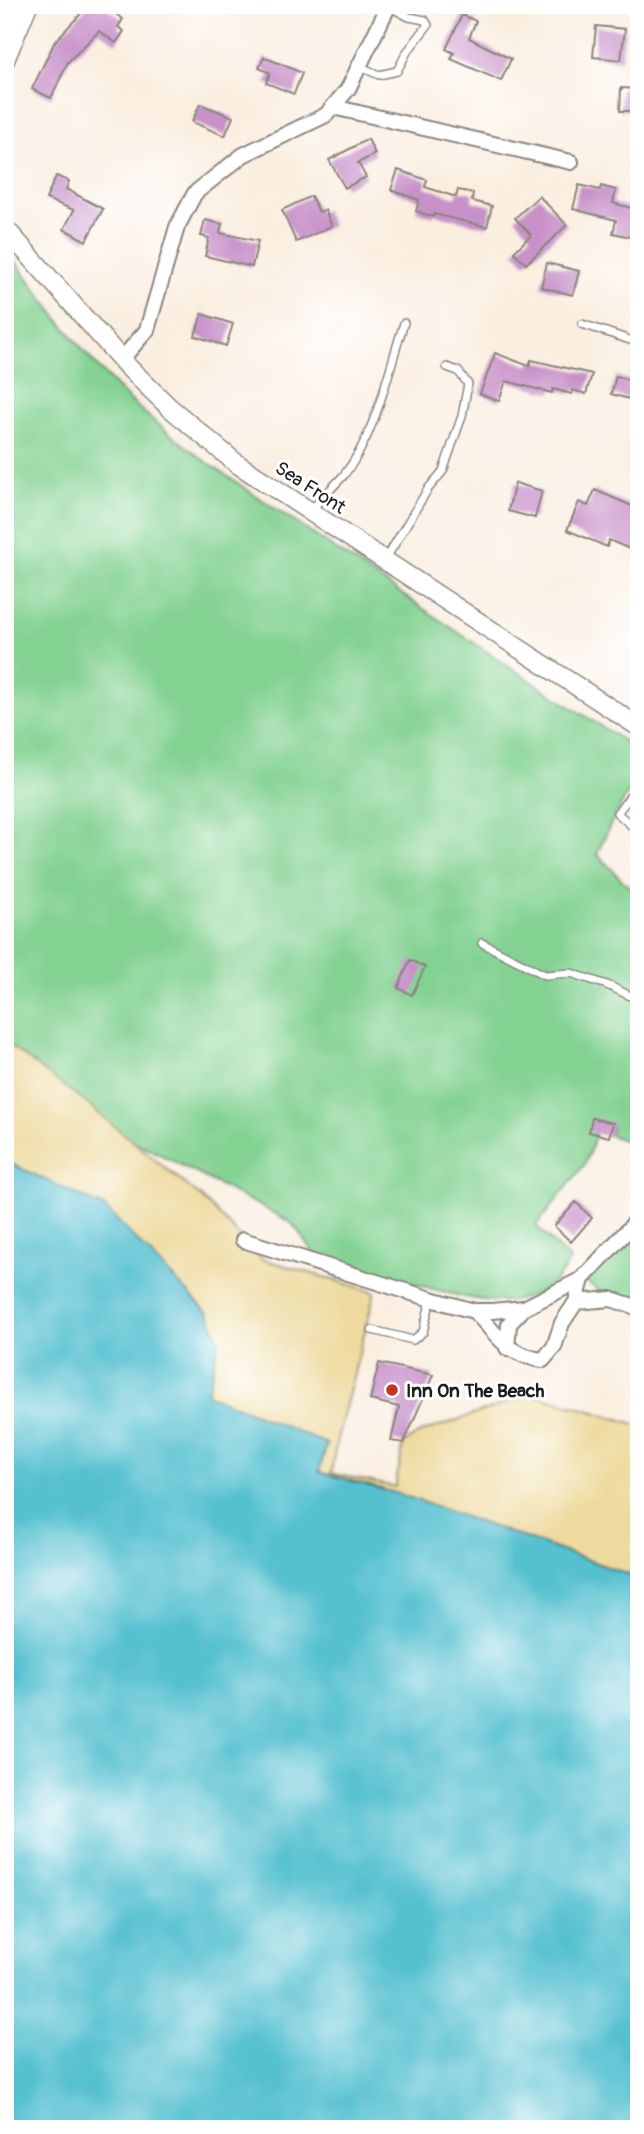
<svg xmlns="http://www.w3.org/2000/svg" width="644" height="2134" font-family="Pangolin,sans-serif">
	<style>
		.green { fill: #83d292; stroke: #507757; stroke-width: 2 }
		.sand { fill: #eeda9e; stroke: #857b5d; stroke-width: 2 }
		.water { fill: #55c0d0; stroke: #386e76; stroke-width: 2 }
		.building { fill: #c891c9 }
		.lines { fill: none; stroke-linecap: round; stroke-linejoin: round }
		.service-casing { stroke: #8b857e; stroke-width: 10 }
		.minor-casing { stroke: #8b857e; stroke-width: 18 }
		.tertiary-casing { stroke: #8b857e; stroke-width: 21 }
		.service { stroke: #fff; stroke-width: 7 }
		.minor { stroke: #fff; stroke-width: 14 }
		.tertiary { stroke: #fff; stroke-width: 18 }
		.poi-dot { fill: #c8321e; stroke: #fff; stroke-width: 2.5 }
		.labels { text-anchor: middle; stroke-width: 6; stroke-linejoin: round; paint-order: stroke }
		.street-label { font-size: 19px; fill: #1c1c1c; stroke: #fff }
		.poi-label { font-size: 19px; font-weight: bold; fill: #1c1c1c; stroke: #fff; text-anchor: start }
	</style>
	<rect width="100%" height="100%" fill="#fff"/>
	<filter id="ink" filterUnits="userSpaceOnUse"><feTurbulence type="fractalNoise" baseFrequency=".0143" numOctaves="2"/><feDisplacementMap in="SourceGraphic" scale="14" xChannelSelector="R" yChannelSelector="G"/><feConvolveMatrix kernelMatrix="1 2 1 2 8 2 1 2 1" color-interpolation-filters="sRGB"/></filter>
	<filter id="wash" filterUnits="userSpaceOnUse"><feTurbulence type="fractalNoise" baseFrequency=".00686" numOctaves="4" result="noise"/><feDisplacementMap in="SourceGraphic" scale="28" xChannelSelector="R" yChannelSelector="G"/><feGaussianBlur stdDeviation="1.57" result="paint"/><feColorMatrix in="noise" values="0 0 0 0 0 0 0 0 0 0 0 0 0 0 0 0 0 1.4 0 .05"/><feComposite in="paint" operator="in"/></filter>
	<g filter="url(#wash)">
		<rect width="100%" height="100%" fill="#faeee0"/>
		<path class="green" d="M5,247C44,300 82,355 130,400C154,423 180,441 205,461L508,666L639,751V774L613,819L597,854L624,882L639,894V1165L633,1163L636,1159L637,1145L610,1135L612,1125L598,1121L592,1146L584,1165L536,1226L570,1260C536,1324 469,1298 415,1284C383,1275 351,1267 320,1259C306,1248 302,1232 289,1221L5,1074Z
			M639,1232V1308L611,1299L582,1279Z"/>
		<path class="sand" d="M5,1042L81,1099L202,1198L262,1259L375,1292L337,1439L331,1473L395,1487L404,1443L420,1433L533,1394L639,1425V1578L399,1494L319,1472L327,1444L207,1394L219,1341L104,1207L5,1161Z"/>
		<path class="water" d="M5,1161L104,1207L210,1315L219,1341L207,1394L327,1444L319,1472L399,1494L639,1578V2129H5Z"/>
		<g id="blocks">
			<path class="building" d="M89,5H102L123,19L118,27L124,31L116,43L99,31L68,62L51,98L32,89L55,41Z
				M462,15L476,21L469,38L511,59L501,81L451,59L454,53L446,49Z
				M596,26L625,29L621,60L593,57Z
				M264,57L302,73L294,94L266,83L270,73L259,68Z
				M621,88L639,89V108L634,107V111H620Z
				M200,104L233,117L225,136L192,122Z
				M368,139L375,154L358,163L366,177L345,188L329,160Z
				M398,170L427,180L425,187L456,197L458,190L473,193L472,201L492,206L487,227L434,214L433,217L416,211L419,200L391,190Z
				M56,176L69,181L66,189L103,209L86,241L64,229L74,210L46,199Z
				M579,185L600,190L601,186L616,190L613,203L635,209L634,214L639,215V239L613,233L616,220L573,209Z
				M311,196L319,212L325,210L332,226L296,242L282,210Z
				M539,196L567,225L526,264L514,252L531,235L515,218Z
				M205,220L222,224L220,233L258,241L252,267L205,256L209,238L201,236Z
				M547,263L579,271L573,295L541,287Z
				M202,314L233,324L226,346L195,336Z
				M495,353L529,366L531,360L592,374L586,394L573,390L572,394L553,389L552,393L506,381L499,401L480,394Z
				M616,376L639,383L636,401L611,394Z
				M515,483L542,491L535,518L508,511Z
				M595,490L639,509V553L609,540L607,547L567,530L579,502L588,506Z
				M410,960L425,967L412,995L398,988Z
				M592,1118L613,1123L609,1137L589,1132Z
				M576,1202L592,1218L571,1242L554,1226Z
				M379,1363L433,1375L404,1443L391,1441L399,1407L370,1400Z"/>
		</g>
	</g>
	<g filter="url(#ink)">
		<use href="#blocks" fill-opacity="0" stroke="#8b857e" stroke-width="2"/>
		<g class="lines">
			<defs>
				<path id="service" d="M359,66L379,75L397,71L407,52L428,25L425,20L409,17L388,6
					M582,324L639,343
					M310,511C321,499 333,487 344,475C376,435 388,371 404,323
					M385,560L428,489L443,471L462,416L468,384L458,371L447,367
					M639,785L617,813L639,832
					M482,943L545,975L571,973L607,985L639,1000
					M372,1330L413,1340L423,1332L431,1299"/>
				<path id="minor" d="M5,11L18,5
					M333,107L571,162
					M121,360L147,330L177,227L195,193L243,155L326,115L348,89L389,5
					M243,1240L431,1299L474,1311H492L524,1308L582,1279L639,1218
					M576,1302L611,1299L639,1308
					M474,1311C499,1336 506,1355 543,1360L554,1347L562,1323L576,1302L582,1279
					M507,1348L509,1324L524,1308"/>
				<path id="tertiary" d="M5,60L28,5
					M5,228L128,367L169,407L236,463L639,727"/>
			</defs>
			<use href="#service" class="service-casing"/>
			<use href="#minor" class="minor-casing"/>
			<use href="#tertiary" class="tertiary-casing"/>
			<use href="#service" class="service"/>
			<use href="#minor" class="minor"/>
			<use href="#tertiary" class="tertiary"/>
		</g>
	</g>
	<circle class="poi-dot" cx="392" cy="1390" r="7"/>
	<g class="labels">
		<g class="street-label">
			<text transform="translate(311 487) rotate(33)" y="7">Sea Front</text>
		</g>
		<g class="poi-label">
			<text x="406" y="1397">Inn On The Beach</text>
		</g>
	</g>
	<rect width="644" height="2134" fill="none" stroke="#fff" stroke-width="28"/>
</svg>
